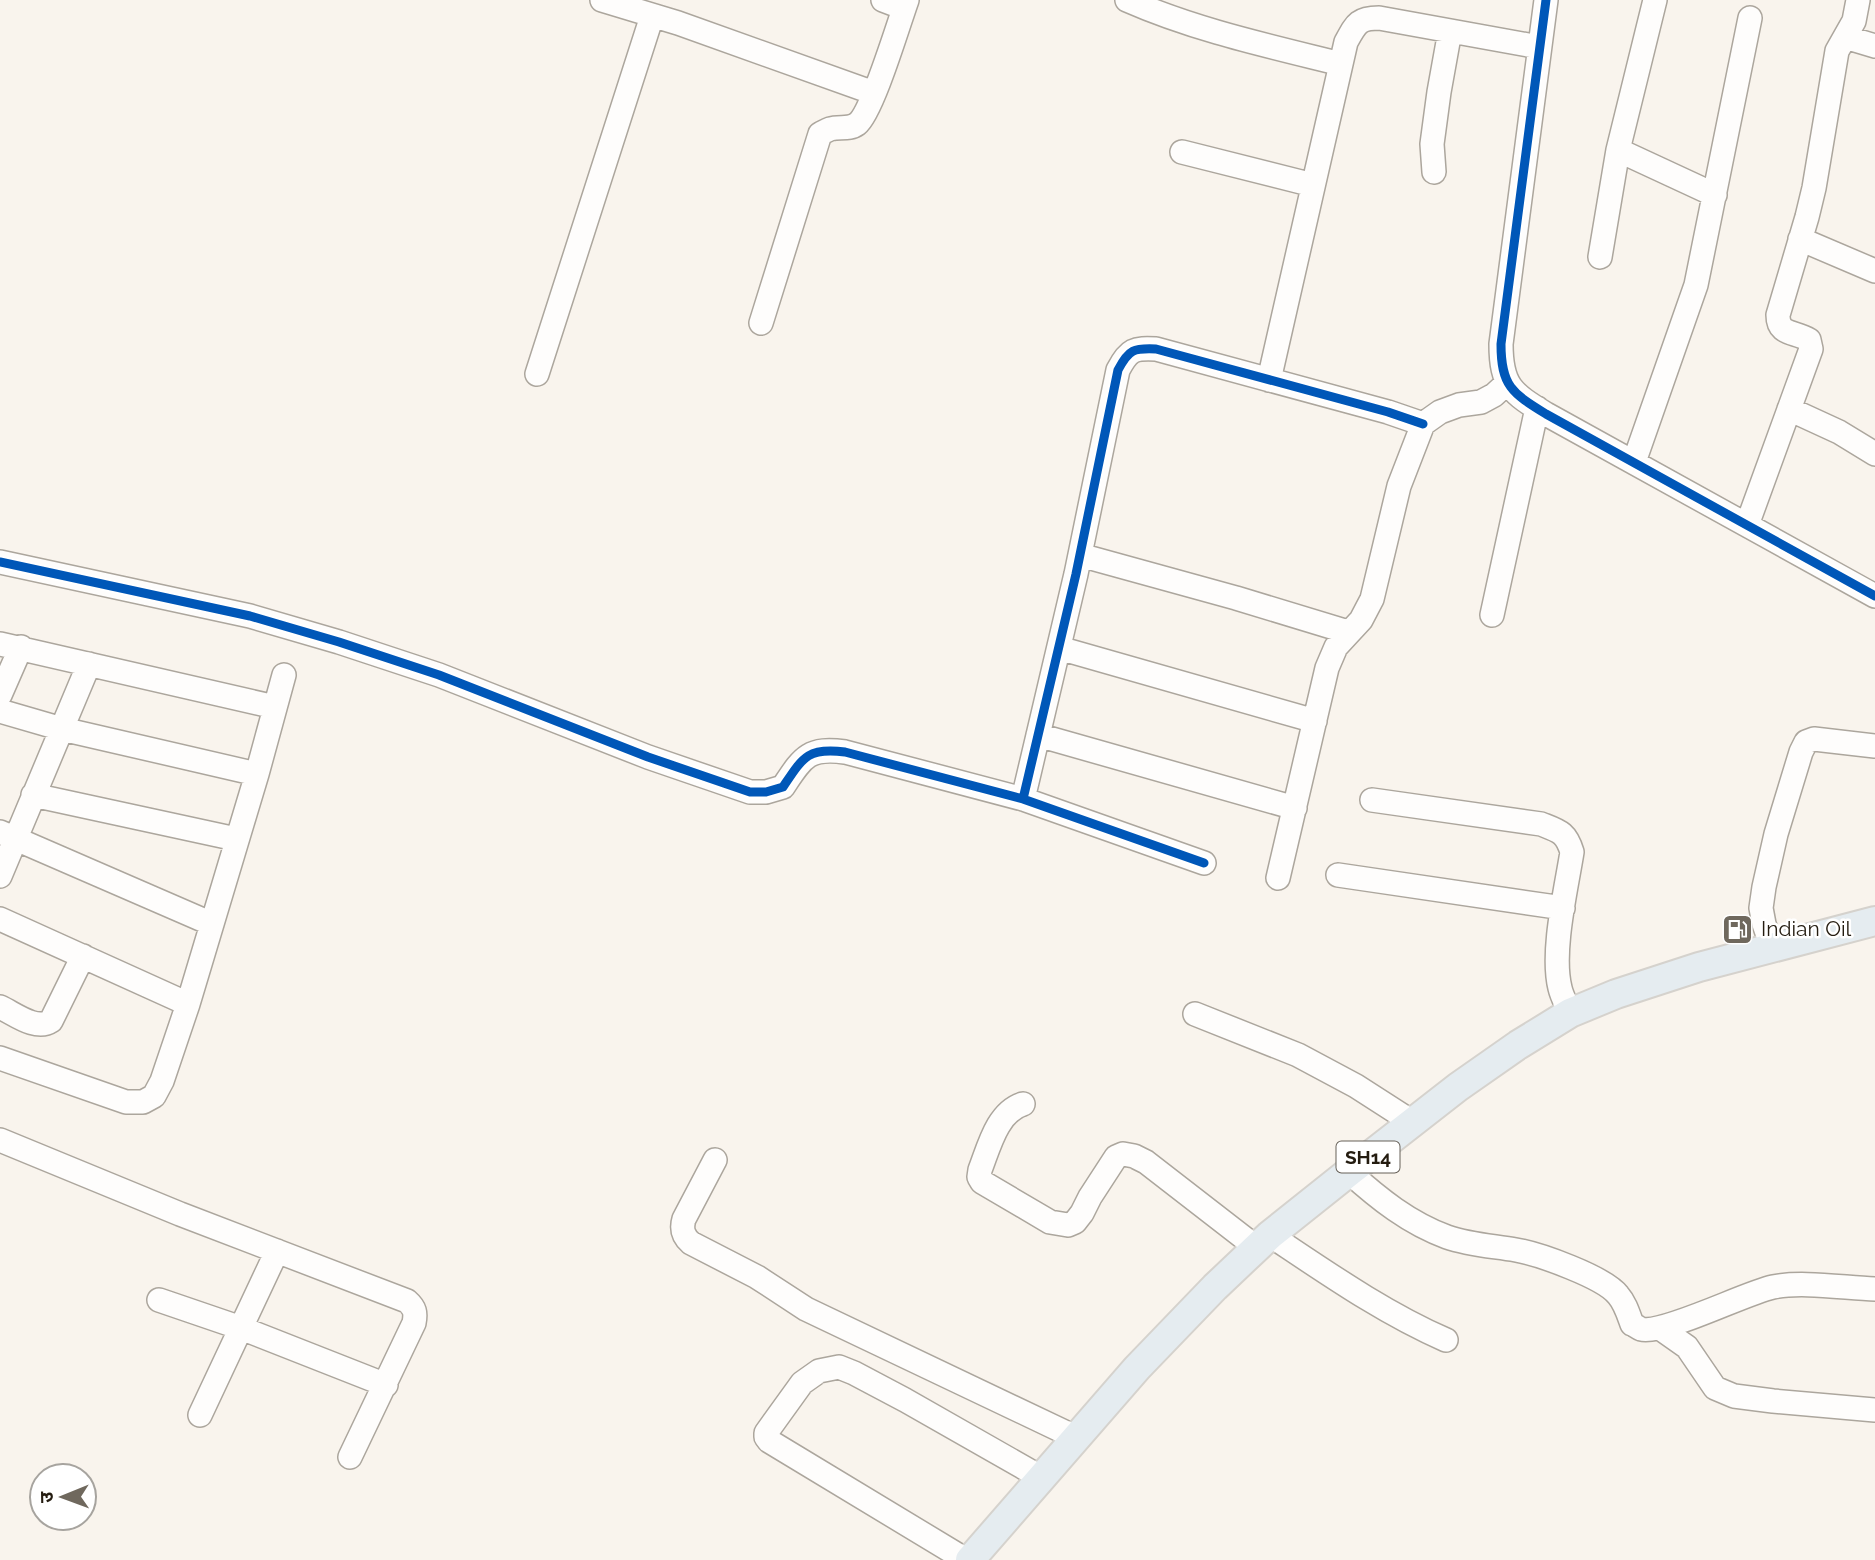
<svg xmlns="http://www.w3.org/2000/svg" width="1875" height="1560" font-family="Raleway,'Noto Sans Devanagari',sans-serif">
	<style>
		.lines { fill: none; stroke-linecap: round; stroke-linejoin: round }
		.minor-casing { stroke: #aca69d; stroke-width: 26 }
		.major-casing { stroke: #d5d2cd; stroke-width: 32 }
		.minor { stroke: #fefdfc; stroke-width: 23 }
		.major { stroke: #e5ecf0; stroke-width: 28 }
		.cycleway-casing { stroke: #fff; stroke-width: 13 }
		.cycleway { stroke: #0057b8; stroke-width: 9 }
		.labels { text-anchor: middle; stroke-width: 5; stroke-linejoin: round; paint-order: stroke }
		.shield { fill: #fff; stroke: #666058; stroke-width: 2 }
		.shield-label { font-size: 19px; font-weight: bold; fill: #241c10 }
		.poi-label { font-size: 21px; fill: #241c10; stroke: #fff; text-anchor: start }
	</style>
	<rect width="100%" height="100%" fill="#f9f4ed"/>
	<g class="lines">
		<defs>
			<path id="minor" d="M602,0L678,23L874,93
				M883,0L904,8
				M1127,0C1195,30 1269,46 1341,64
				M1546,0L1501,344C1501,386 1512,393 1546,414L1875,596
				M1845,37L1875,46
				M1618,150L1715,195
				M1182,152L1313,185
				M1434,172L1432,144L1439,92L1450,31
				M1800,239L1875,271
				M1600,257L1618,150L1655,0
				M761,323L820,134C824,132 827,130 830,129C839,126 849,130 857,124C872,113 899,22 907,0
				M537,374L652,16
				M1269,380L1346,42C1356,24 1358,18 1379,18L1539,47
				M1789,409L1839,432L1875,454
				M1634,462L1696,285L1750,18
				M1747,525L1811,349L1809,340C1795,331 1778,336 1778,315L1807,217L1814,188L1837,51L1854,21L1858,0
				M1080,555L1236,598L1348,632
				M0,562L250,616L339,642L439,675L648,757L750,792H766L783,787C803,757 808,747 845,752L1023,799L1204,863
				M1492,615L1537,408
				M0,644L275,707
				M1059,648L1315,721
				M0,695L21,647
				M0,711L62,729L257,774
				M1038,735L1295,808
				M33,795L236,839
				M1023,799L1076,574L1118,370C1129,349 1134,348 1156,349L1388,412L1423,424
				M1372,800L1541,824C1559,831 1566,832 1572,852C1566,890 1551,952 1560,988C1562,997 1567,1005 1570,1013
				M0,832L212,924
				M1338,875L1563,908
				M0,876L89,664
				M1278,878L1327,668L1336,647L1361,620L1372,599L1399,486L1423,424L1440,412L1459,405L1481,402L1494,395L1507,383
				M0,919L188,1004
				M1772,947L1764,924L1761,908L1764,887L1776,834L1801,752L1806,742L1814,739L1875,746
				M0,1007C15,1014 36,1031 51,1021L83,956
				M1195,1014L1298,1055L1356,1086L1412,1122
				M0,1058L126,1102H143L154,1096L162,1081L188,1004L257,774L284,675
				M1023,1104C997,1112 989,1147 980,1170L979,1177L982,1182L1050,1222L1068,1225L1075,1222L1082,1213L1090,1197L1116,1157L1123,1154L1134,1156L1146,1162L1257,1248
				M0,1140L180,1214L407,1301C415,1308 416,1313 414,1323L350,1457
				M715,1160L684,1219C681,1229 683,1236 691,1243L757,1277L806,1309L1077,1438
				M1349,1172C1379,1199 1409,1223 1447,1237C1470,1245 1493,1246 1516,1250C1539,1254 1604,1277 1618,1295C1625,1303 1628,1313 1632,1324C1635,1325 1638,1328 1641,1329C1663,1335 1745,1293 1773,1287C1802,1281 1845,1288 1875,1289
				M1270,1235C1327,1273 1384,1313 1446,1340
				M159,1300L241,1328L386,1385
				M1660,1328L1687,1347L1715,1388L1734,1396L1773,1401L1875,1410
				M200,1415L277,1251
				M966,1560L769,1441L766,1437V1433L802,1383L819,1371L839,1367L854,1373L905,1400L1042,1478"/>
			<path id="major" d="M970,1560L1137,1368L1215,1287L1270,1235L1349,1172L1458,1087L1518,1045L1570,1013L1616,994L1699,967L1875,921"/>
		</defs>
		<use href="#minor" class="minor-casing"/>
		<use href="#major" class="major-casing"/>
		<use href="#minor" class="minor"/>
		<use href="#major" class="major"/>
		<defs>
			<path id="cycleway" d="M1546,0L1501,344C1501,386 1512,393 1546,414L1875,596
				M0,562L250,616L339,642L439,675L648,757L750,792H766L783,787C803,757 808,747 845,752L1023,799L1204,863
				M1023,799L1076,574L1118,370C1129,349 1134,348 1156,349L1388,412L1423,424"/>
		</defs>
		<use href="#cycleway" class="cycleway-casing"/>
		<use href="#cycleway" class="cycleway"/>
	</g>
	<defs>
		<symbol id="fuel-square" viewBox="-11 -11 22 22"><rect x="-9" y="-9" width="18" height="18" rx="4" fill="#6f685d" stroke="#fff"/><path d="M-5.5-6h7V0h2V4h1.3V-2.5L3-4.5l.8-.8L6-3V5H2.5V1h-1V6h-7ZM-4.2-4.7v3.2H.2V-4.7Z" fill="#fff"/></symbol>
	</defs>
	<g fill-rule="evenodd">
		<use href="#fuel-square" x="1720" y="912" width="35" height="35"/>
	</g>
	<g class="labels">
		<rect class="shield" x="1336.5" y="1141.5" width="63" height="31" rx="5"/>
		<g class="shield-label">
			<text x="1368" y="1164">SH14</text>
		</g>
		<g class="poi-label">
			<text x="1761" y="936">Indian Oil</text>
		</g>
	</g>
	<g transform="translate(63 1497) rotate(269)"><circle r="33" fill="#ffffff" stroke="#a7a49f" stroke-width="2"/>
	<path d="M0-5L12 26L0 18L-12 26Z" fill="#6f685d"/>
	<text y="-10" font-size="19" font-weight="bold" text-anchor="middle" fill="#241c10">उ</text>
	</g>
</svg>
